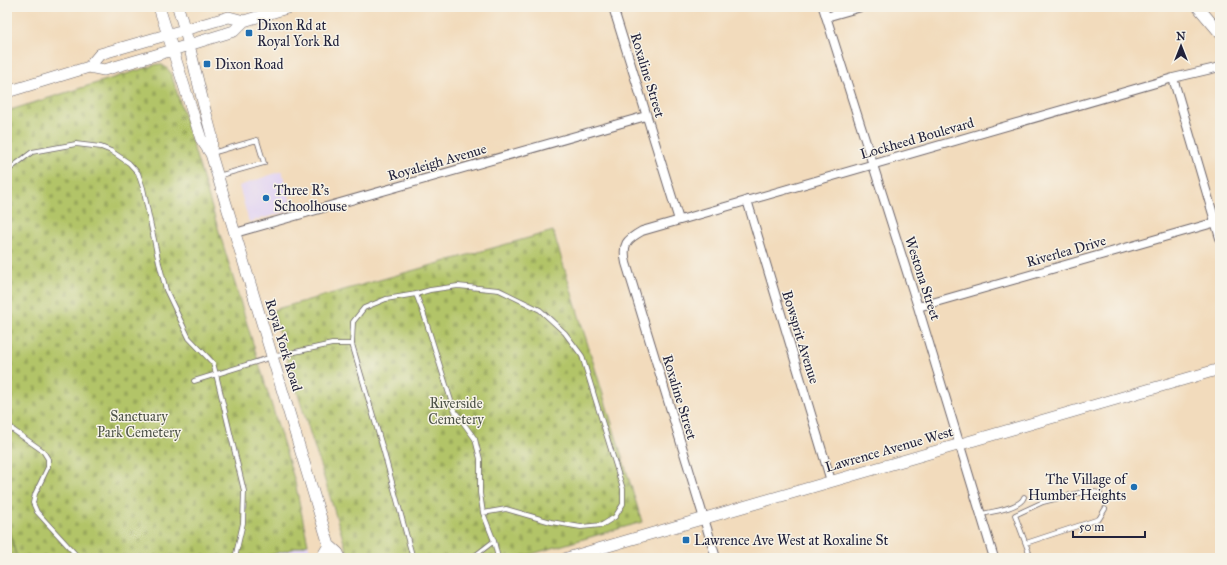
<svg xmlns="http://www.w3.org/2000/svg" width="1227" height="565" font-family="'IM FELL Great Primer',serif">
	<style>
		.built { fill: #e2d4f3 }
		.cemetery { fill: url(#cemetery-stones); stroke: #6a7352 }
		.park { fill: url(#park-crowns); stroke: #6a7352 }
		.lines { fill: none; stroke-linecap: round; stroke-linejoin: round }
		.service-casing { stroke: #6b6368; stroke-width: 5.5 }
		.minor-casing { stroke: #6b6368; stroke-width: 10 }
		.secondary-casing { stroke: #6b6368; stroke-width: 12 }
		.service { stroke: #fff; stroke-width: 4 }
		.minor { stroke: #fff; stroke-width: 8 }
		.secondary { stroke: #fff; stroke-width: 11 }
		.poi-dot { fill: #1f6fb2; stroke: #f7f3e8; stroke-width: 1.5 }
		.labels { text-anchor: middle; stroke-width: 3; stroke-linejoin: round; paint-order: stroke }
		.poi-label { font-size: 14px; fill: #22223b; stroke: #f7f3e8; text-anchor: start }
		.street-label { font-size: 14px; fill: #22223b; stroke: #f7f3e8 }
		.park-label { font-size: 14px; fill: #4d5348; stroke: #f7f3e8 }
	</style>
	<defs>
		<pattern id="cemetery-stones" width="16" height="16" patternUnits="userSpaceOnUse"><rect width="16" height="16" fill="#b2c468"/><path d="M2 7V4a2 2 0 0 1 4 0v3zM10 15v-3a2 2 0 0 1 4 0v3z" fill="#99a85b"/></pattern>
		<pattern id="park-crowns" width="20" height="18" patternUnits="userSpaceOnUse"><rect width="20" height="18" fill="#b2c468"/><path d="M2 6a3 3 0 1 1 6 0M12 15a3 3 0 1 1 6 0" fill="none" stroke="#99a85b"/></pattern>
	</defs>
	<rect width="100%" height="100%" fill="#f7f3e8"/>
	<filter id="ink" filterUnits="userSpaceOnUse"><feTurbulence type="fractalNoise" baseFrequency=".025" numOctaves="2"/><feDisplacementMap in="SourceGraphic" scale="8" xChannelSelector="R" yChannelSelector="G"/><feConvolveMatrix kernelMatrix="1 2 1 2 8 2 1 2 1" color-interpolation-filters="sRGB"/></filter>
	<filter id="wash" filterUnits="userSpaceOnUse"><feTurbulence type="fractalNoise" baseFrequency=".012" numOctaves="4" result="noise"/><feDisplacementMap in="SourceGraphic" scale="16" xChannelSelector="R" yChannelSelector="G"/><feGaussianBlur stdDeviation="0.9" result="paint"/><feColorMatrix in="noise" values="0 0 0 0 0 0 0 0 0 0 0 0 0 0 0 0 0 1.4 0 .05"/><feComposite in="paint" operator="in"/></filter>
	<g filter="url(#wash)">
		<rect width="100%" height="100%" fill="#f2dbbc"/>
		<path class="built" d="M282,171L293,210L249,222L239,186Z
			M308,544L312,558H260L276,553L291,550Z"/>
		<path class="cemetery" d="M158,64C164,65 167,68 171,73L295,482L308,544C292,550 276,553 260,558H17L7,525V111Z
			M553,231L642,522L518,558H349L284,349L273,310Z"/>
		<path class="park" d="M7,525L17,558H7Z"/>
	</g>
	<g filter="url(#ink)">
		<g class="lines">
			<defs>
				<path id="service" d="M212,153L257,140L264,163L218,176
					M7,171L32,152L76,144L101,147L111,151L129,163L138,173L143,188L159,263L166,290L189,338L213,363L216,374L244,491L243,523L235,558
					M416,294L430,290L458,286L499,290L540,310L565,333L582,356L623,489V504L615,517L602,525L581,527L551,522L506,509L483,513
					M352,344L353,322L364,308L386,299L416,294L424,315L454,410L475,439L480,459V493L483,513L494,541L498,558
					M194,381L272,357L332,344H352L383,449L412,555L417,558
					M7,421L13,430L43,451L48,459V467L35,494L33,503L37,512L79,558
					M981,514C991,512 1021,508 1024,497
					M1026,543L1099,519L1105,509
					M472,558L494,541
					M1031,558L1015,515L1043,502L1087,491L1100,493"/>
				<path id="minor" d="M613,7L679,220
					M823,7L918,307L994,558
					M826,17L861,7
					M1173,78L1220,238
					M747,200L831,481
					M235,233L646,116
					M918,307L1220,221
					M716,558L626,263C622,244 626,240 642,231L1173,78L1220,67"/>
				<path id="secondary" d="M159,7L201,139L211,154L329,545L338,553L340,558
					M178,7L189,45L204,106L212,136L211,154
					M1198,7L1220,33
					M89,67L100,54L229,17L244,21
					M7,92L89,67L104,70L166,52L234,31L244,21L290,7
					M323,558L322,557L329,545
					M567,558L1220,369"/>
			</defs>
			<use href="#service" class="service-casing"/>
			<use href="#minor" class="minor-casing"/>
			<use href="#secondary" class="secondary-casing"/>
			<use href="#service" class="service"/>
			<use href="#minor" class="minor"/>
			<use href="#secondary" class="secondary"/>
		</g>
	</g>
	<g class="poi-dot">
		<rect x="245" y="29" width="8" height="8" rx="2"/>
		<rect x="203" y="60" width="8" height="8" rx="2"/>
		<circle cx="266" cy="198" r="4"/>
		<circle cx="1134" cy="487" r="4"/>
		<rect x="682" y="536" width="8" height="8" rx="2"/>
	</g>
	<g class="labels">
		<g class="poi-label">
			<text x="257" y="30">Dixon Rd at<tspan x="257" dy="16">Royal York Rd</tspan></text>
			<text x="215" y="69">Dixon Road</text>
			<text x="274" y="195">Three R's<tspan x="274" dy="16">Schoolhouse</tspan></text>
			<text x="1126" y="484" text-anchor="end">The Village of<tspan x="1126" dy="16">Humber Heights</tspan></text>
			<text x="694" y="545">Lawrence Ave West at Roxaline St</text>
		</g>
		<g class="street-label">
			<text transform="translate(648 75) rotate(73)" y="5">Roxaline Street</text>
			<text transform="translate(917 138) rotate(-16)" y="5">Lockheed Boulevard</text>
			<text transform="translate(437 162) rotate(-16)" y="5">Royaleigh Avenue</text>
			<text transform="translate(1066 251) rotate(-16)" y="5">Riverlea Drive</text>
			<text transform="translate(923 278) rotate(72)" y="5">Westona Street</text>
			<text transform="translate(801 337) rotate(73)" y="5">Bowsprit Avenue</text>
			<text transform="translate(284 345) rotate(73)" y="5">Royal York Road</text>
			<text transform="translate(680 397) rotate(73)" y="5">Roxaline Street</text>
			<text transform="translate(889 449) rotate(-16)" y="5">Lawrence Avenue West</text>
		</g>
		<g class="park-label">
			<text x="456" y="408">Riverside<tspan x="456" dy="16">Cemetery</tspan></text>
			<text x="139" y="421">Sanctuary<tspan x="139" dy="16">Park Cemetery</tspan></text>
		</g>
	</g>
	<rect width="1227" height="565" fill="none" stroke="#f7f3e8" stroke-width="24"/>
	<g transform="translate(1181 46)" stroke="#f7f3e8" stroke-width="3" paint-order="stroke">
	<path d="M0-3L7 15L0 10L-7 15Z" fill="#22223b"/>
	<text y="-6" font-size="11" font-weight="bold" text-anchor="middle" fill="#22223b">N</text>
	</g>
	<path d="M1073 531v6h72v-6" fill="none" stroke="#22223b" stroke-width="2"/>
	<text x="1079" y="531" font-size="12" fill="#22223b" stroke="#f7f3e8" stroke-width="3" paint-order="stroke">50 m</text>
</svg>
